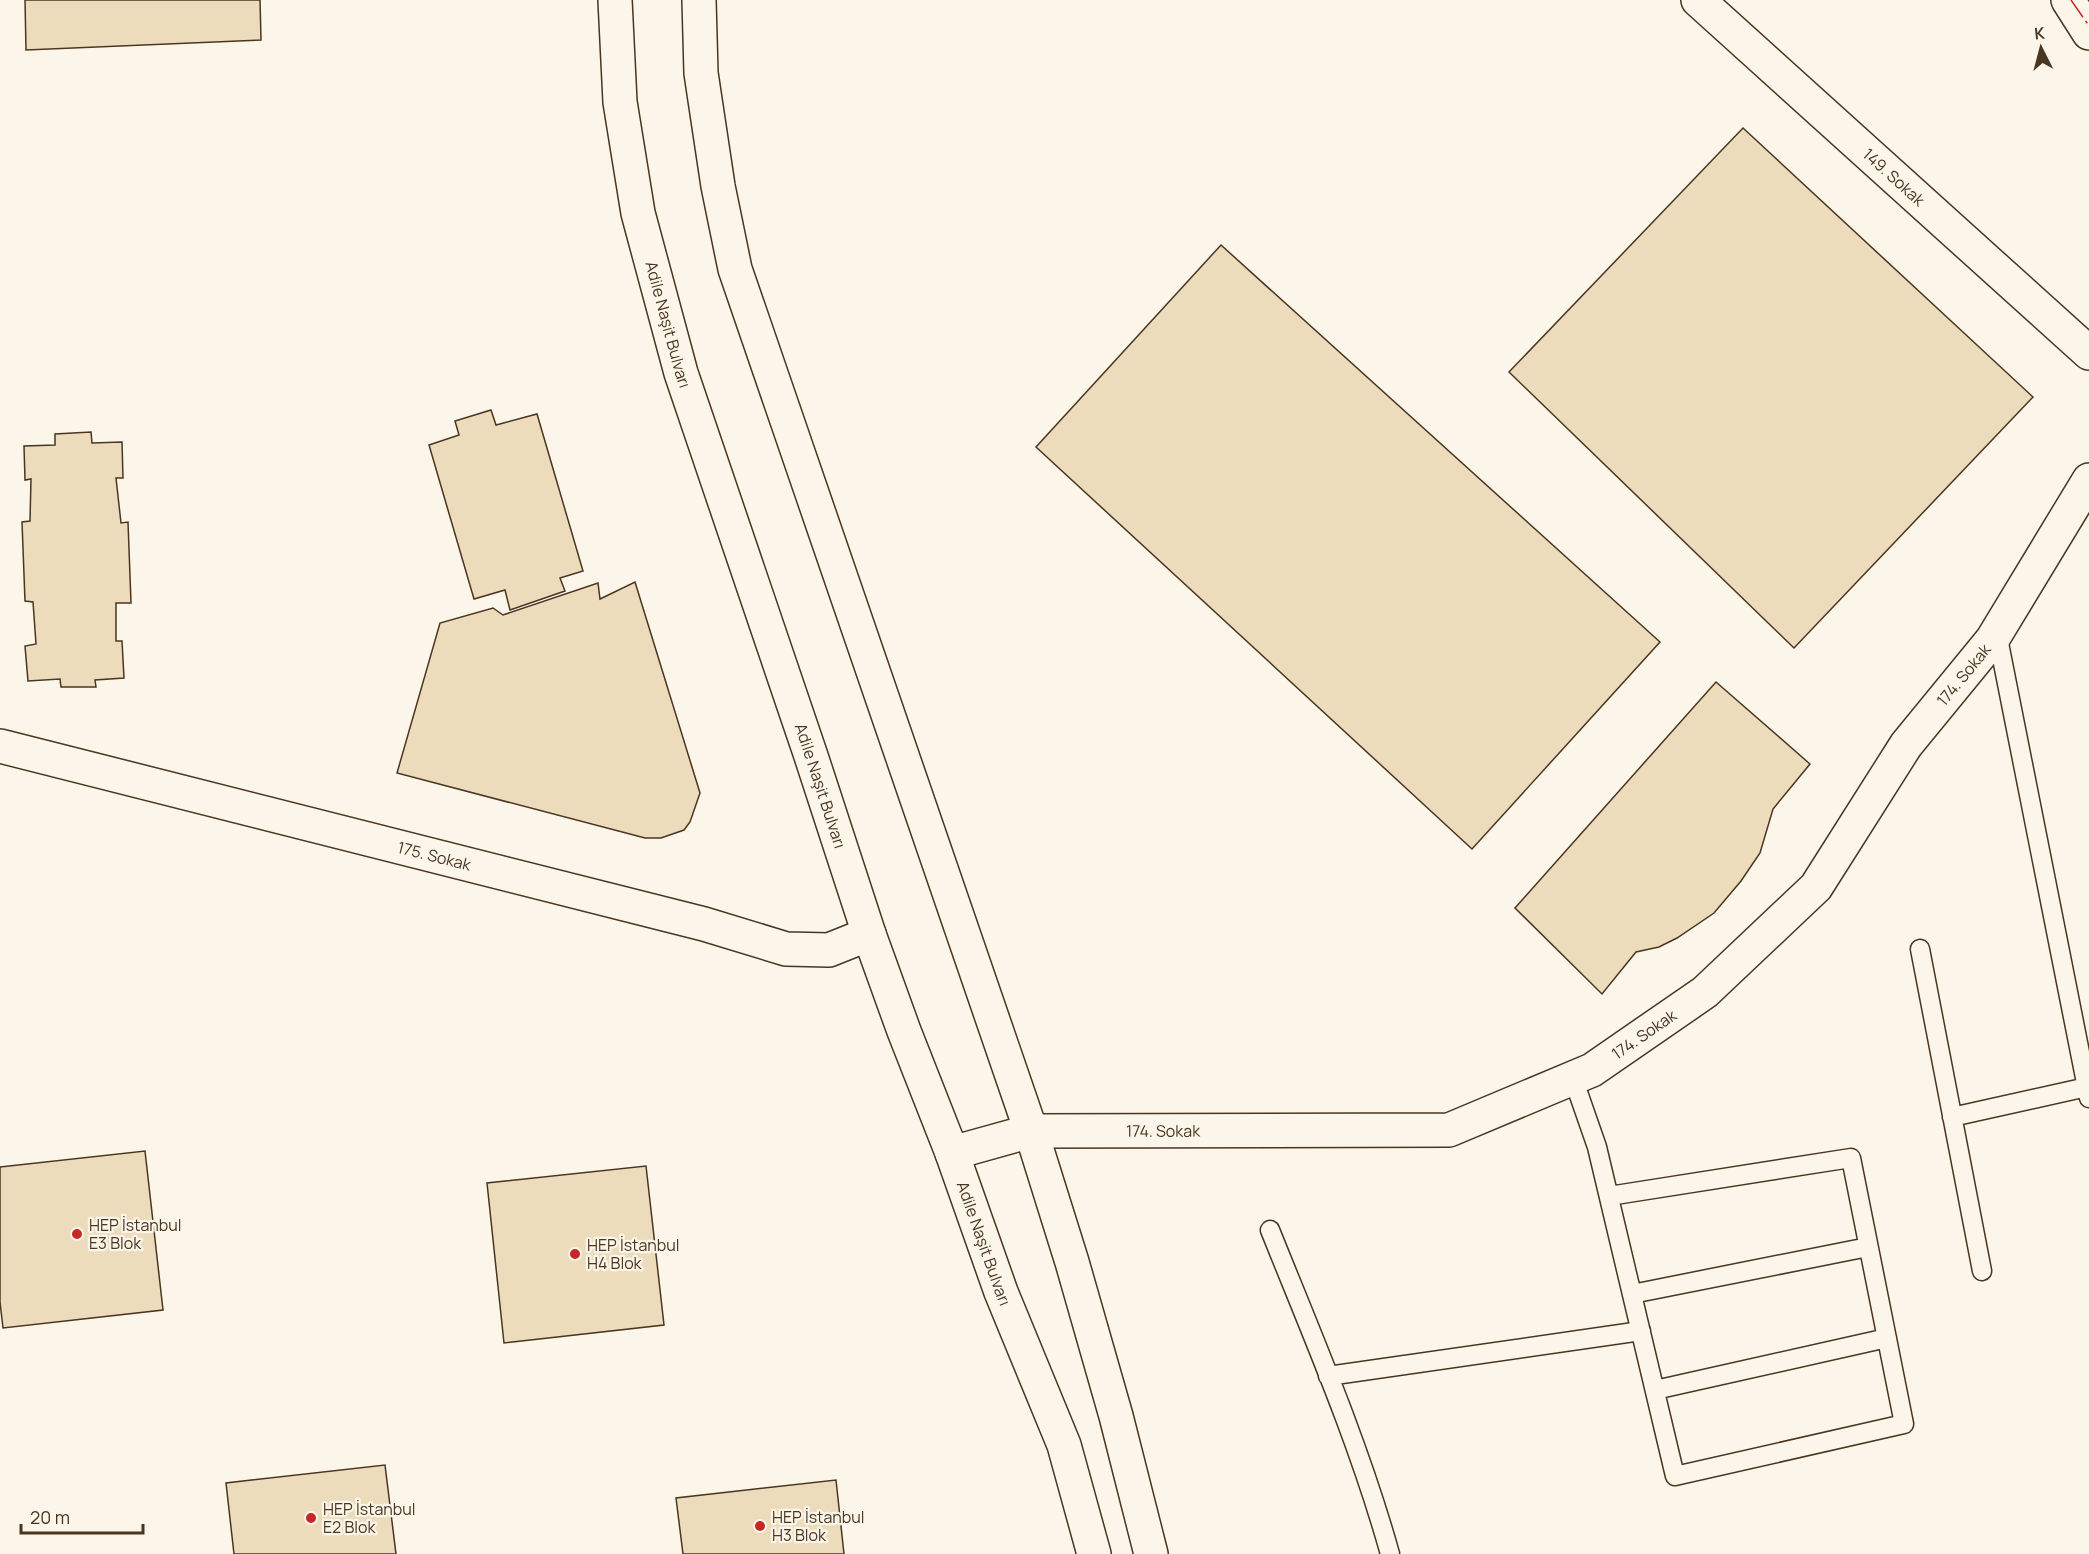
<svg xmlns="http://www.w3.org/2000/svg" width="2089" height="1554" font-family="Manrope,sans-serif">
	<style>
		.building { fill: #ecdcbc; stroke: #4a3520; stroke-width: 1.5 }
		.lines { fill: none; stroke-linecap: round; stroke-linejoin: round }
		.service-casing { stroke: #4a3520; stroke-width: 21 }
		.minor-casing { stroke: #4a3520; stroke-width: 36 }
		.secondary-casing { stroke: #4a3520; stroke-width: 36 }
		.service { stroke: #fbf6e9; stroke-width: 18 }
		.minor { stroke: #fbf6e9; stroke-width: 33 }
		.secondary { stroke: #fbf6e9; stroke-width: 33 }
		.power { stroke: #c62828; stroke-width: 1.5; stroke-dasharray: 21 4.5 3 4.5; stroke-linecap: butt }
		.poi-dot { fill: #c62828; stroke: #fbf6e9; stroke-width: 2 }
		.labels { text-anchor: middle; stroke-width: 4.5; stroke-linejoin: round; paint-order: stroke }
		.street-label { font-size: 16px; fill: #4a3520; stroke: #fbf6e9 }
		.poi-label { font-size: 16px; fill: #4a3520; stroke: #fbf6e9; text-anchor: start }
	</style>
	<rect width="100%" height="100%" fill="#fbf6e9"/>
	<path class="building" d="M25,0H260L261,40L26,50Z
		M1743,128L2033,397L1794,648L1509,372Z
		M1221,245L1660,642L1472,849L1036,447Z
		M491,410L496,425L537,414L583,571L560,578L565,591L510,610L505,590L474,599L429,445L459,435L455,421Z
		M91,432L92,443L122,442L123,478H116L121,523L128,522L131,603H116V641H122L124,678L95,680L96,687H61L60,679L28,681L25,646L36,644L33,602L25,601L22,522L30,521L31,479L25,480L24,446L55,445V434Z
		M635,582L700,793L690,822L684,830L661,838H645L397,773L440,623L493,608L503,615L598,583L600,599Z
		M1716,682L1810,764L1773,809L1760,853L1741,881L1714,913L1677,938L1659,947L1636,952L1602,994L1515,908Z
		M145,1151L163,1310L3,1328L0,1302V1167Z
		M646,1166L664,1325L504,1343L487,1183Z
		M385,1465L396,1554H234L226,1483Z
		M836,1480L844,1554H683L676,1498Z"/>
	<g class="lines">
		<defs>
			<path id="service" d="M1997,633L2089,1098
				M1920,949L1982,1271
				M1573,1078L1597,1147L1675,1476L1904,1424L1851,1158L1609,1196
				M1952,1117L2087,1087
				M1270,1230C1313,1337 1359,1443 1390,1554
				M1632,1294L1868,1247
				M1328,1376L1641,1331
				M1655,1390L1887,1338"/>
			<g id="minor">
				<path id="s1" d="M1698,0L2089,353"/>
				<path d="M2068,0L2089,33"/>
				<path id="s2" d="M0,746L704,924L786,949L829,950L869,934"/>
				<path id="s3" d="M952,1153L1031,1131L1449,1130L1592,1070L1705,992L1816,887L1906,745L1992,640L2089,480"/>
			</g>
			<g id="secondary">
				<path id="s4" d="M615,0L620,102L638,213L681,373L811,756L869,934L904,1031L952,1153L1001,1292L1064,1445L1094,1554"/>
				<path d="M699,0L701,73L718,186L735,269L1031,1131L1072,1262L1116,1416L1151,1554"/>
			</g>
		</defs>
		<use href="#service" class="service-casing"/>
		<use href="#minor" class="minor-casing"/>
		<use href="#secondary" class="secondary-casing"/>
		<use href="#service" class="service"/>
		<use href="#minor" class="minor"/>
		<use href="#secondary" class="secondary"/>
		<path class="power" d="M2071,0L2089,26"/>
	</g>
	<g class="poi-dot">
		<circle cx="77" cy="1234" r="6"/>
		<circle cx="575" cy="1254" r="6"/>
		<circle cx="311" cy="1518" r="6"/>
		<circle cx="760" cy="1526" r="6"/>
	</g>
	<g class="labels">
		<g class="street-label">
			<text dy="6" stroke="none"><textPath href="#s1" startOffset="264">149. Sokak</textPath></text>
			<text dy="6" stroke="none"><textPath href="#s4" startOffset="330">Adile Naşit Bulvarı</textPath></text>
			<text dy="6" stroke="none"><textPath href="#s3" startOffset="1204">174. Sokak</textPath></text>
			<text dy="6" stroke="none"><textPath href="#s4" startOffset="816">Adile Naşit Bulvarı</textPath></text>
			<text dy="6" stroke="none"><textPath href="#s2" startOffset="448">175. Sokak</textPath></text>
			<text dy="6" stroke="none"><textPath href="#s3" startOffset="718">174. Sokak</textPath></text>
			<text dy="6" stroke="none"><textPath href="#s3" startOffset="214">174. Sokak</textPath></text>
			<text dy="6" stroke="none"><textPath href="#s4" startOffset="1302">Adile Naşit Bulvarı</textPath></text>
		</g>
		<g class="poi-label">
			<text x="89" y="1231">HEP İstanbul<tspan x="89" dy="18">E3 Blok</tspan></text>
			<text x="587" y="1251">HEP İstanbul<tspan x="587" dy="18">H4 Blok</tspan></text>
			<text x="323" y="1515">HEP İstanbul<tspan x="323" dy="18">E2 Blok</tspan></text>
			<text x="772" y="1523">HEP İstanbul<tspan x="772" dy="18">H3 Blok</tspan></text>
		</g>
	</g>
	<g transform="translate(2041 48) rotate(354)" stroke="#fbf6e9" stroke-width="4.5" paint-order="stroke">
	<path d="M0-4.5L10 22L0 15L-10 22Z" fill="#4a3520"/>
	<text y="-9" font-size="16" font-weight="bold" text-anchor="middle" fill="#4a3520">K</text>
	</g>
	<path d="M21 1524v9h122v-9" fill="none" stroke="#4a3520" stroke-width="3"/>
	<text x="30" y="1524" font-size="18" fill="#4a3520" stroke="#fbf6e9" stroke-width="4.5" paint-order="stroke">20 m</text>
</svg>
